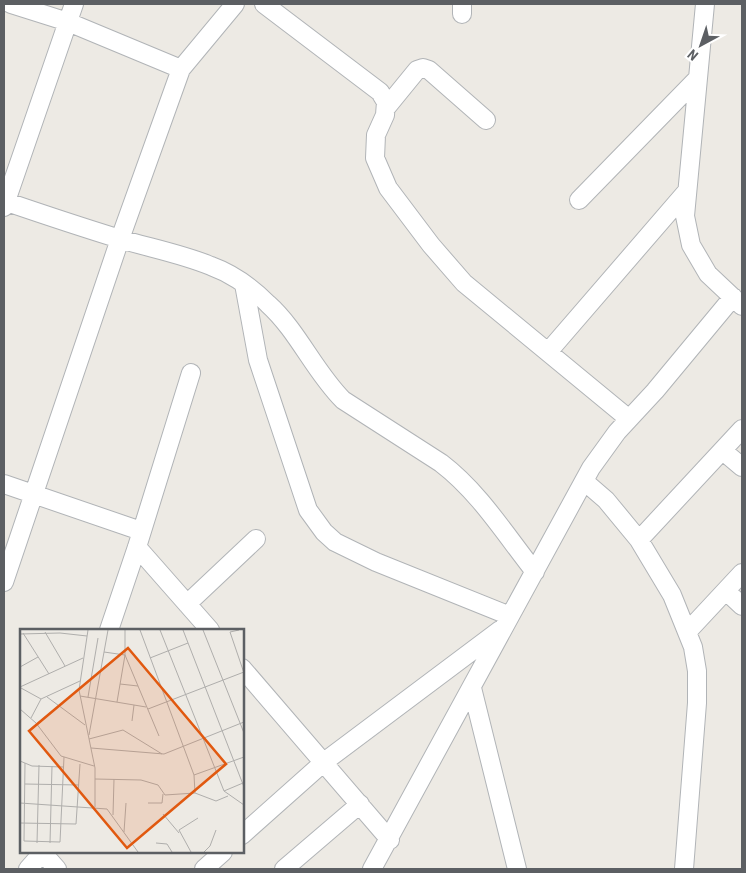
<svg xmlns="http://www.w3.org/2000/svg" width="746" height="873" font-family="'Roboto Condensed',sans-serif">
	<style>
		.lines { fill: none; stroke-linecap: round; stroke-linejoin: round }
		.minor-casing { stroke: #b1b4b7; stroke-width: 20 }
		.minor { stroke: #fff; stroke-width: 18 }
		.inset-road { fill: none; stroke: #afaeac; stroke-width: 1 }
		.view { fill: #e15910; fill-opacity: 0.15; stroke: #e15910; stroke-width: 2.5 }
		.inset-edge { fill: none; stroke: #5c5f63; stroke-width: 2.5 }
	</style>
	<rect width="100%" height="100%" fill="#edeae4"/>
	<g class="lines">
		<defs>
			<path id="minor" d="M11,4L68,22L181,69
				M264,4L380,92L386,102L385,115L376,135L375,158L388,188L431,245L464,283L629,419
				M705,4L685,216L691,245L708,274L742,306
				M462,14V4
				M386,108L417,70L423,68L429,70L486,120
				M579,200L698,78
				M4,201C42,214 81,227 120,239C150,248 182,254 211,266C233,274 252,288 268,304C298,331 314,371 343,400L441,463C479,492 505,534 535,572
				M4,207L74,4
				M244,284L258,360L308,510L324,532L335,542L376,562L510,616
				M548,352L687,191
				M723,451L742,467
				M584,481L606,500L639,540L672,595L693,647L697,671V703L684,869
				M4,484L141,531
				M639,540L742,429
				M137,547L210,630
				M4,582L120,239L181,69L235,4
				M726,591L742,606
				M187,604L256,539
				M109,630L137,547L191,373
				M688,631L742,573
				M242,668L390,840
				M472,688L517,869
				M242,835L324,762L500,630
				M42,852L57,869
				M28,869L43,852
				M204,869L223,852
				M284,869L360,804
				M372,869L591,468L617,432L655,391L733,297"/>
		</defs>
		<use href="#minor" class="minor-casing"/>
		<use href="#minor" class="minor"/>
	</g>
	<g transform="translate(20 629)">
		<rect width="224" height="224" fill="#edeae4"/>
		<path class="inset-road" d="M68,1L59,61L75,139V178M120,1L174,146L175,164M140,1L204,162L224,176M163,1L224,158M183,1L224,104M219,1L210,3L224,44M25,3L45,37M3,4L29,45M0,5L40,4L67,7M84,23L105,26M105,26L139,107M130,29L168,14M0,38L18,28M100,55L118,57M0,58L63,29M1,59L21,70L60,52M60,67L126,78M27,68L65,96M68,68L78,9M97,73L105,26V1M0,80L16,94L41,127L74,137M128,80L224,43M11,89L21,70M112,92L114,76M69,106L88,1M69,110L103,101L142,125M71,119L144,125L224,93M0,132L12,137L43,138M5,134L4,212L40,213L44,128M174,146L224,128M75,150L121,151L138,156L145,166L175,164L196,172L208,167M5,155L59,156M204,162L223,154M0,174L87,180L118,223M128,174H142L143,165M143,185L159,204M93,186L94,150M0,194L56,195L60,135M104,203L106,174M17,214L19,136M30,214L32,137M136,214L147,215L152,223M171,223L159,201L178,189M184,223L190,217L196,201"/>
		<path class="view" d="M108,19L206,135L107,219L9,102Z"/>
		<rect width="224" height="224" class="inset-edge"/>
	</g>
	<rect width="746" height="873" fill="none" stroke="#5c5f63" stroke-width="10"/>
	<g transform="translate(701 45) rotate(220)" stroke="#ffffff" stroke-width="4" paint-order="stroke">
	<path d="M0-4L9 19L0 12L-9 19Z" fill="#5c5f63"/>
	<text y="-8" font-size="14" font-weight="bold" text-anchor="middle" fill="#5c5f63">N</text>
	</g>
</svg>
